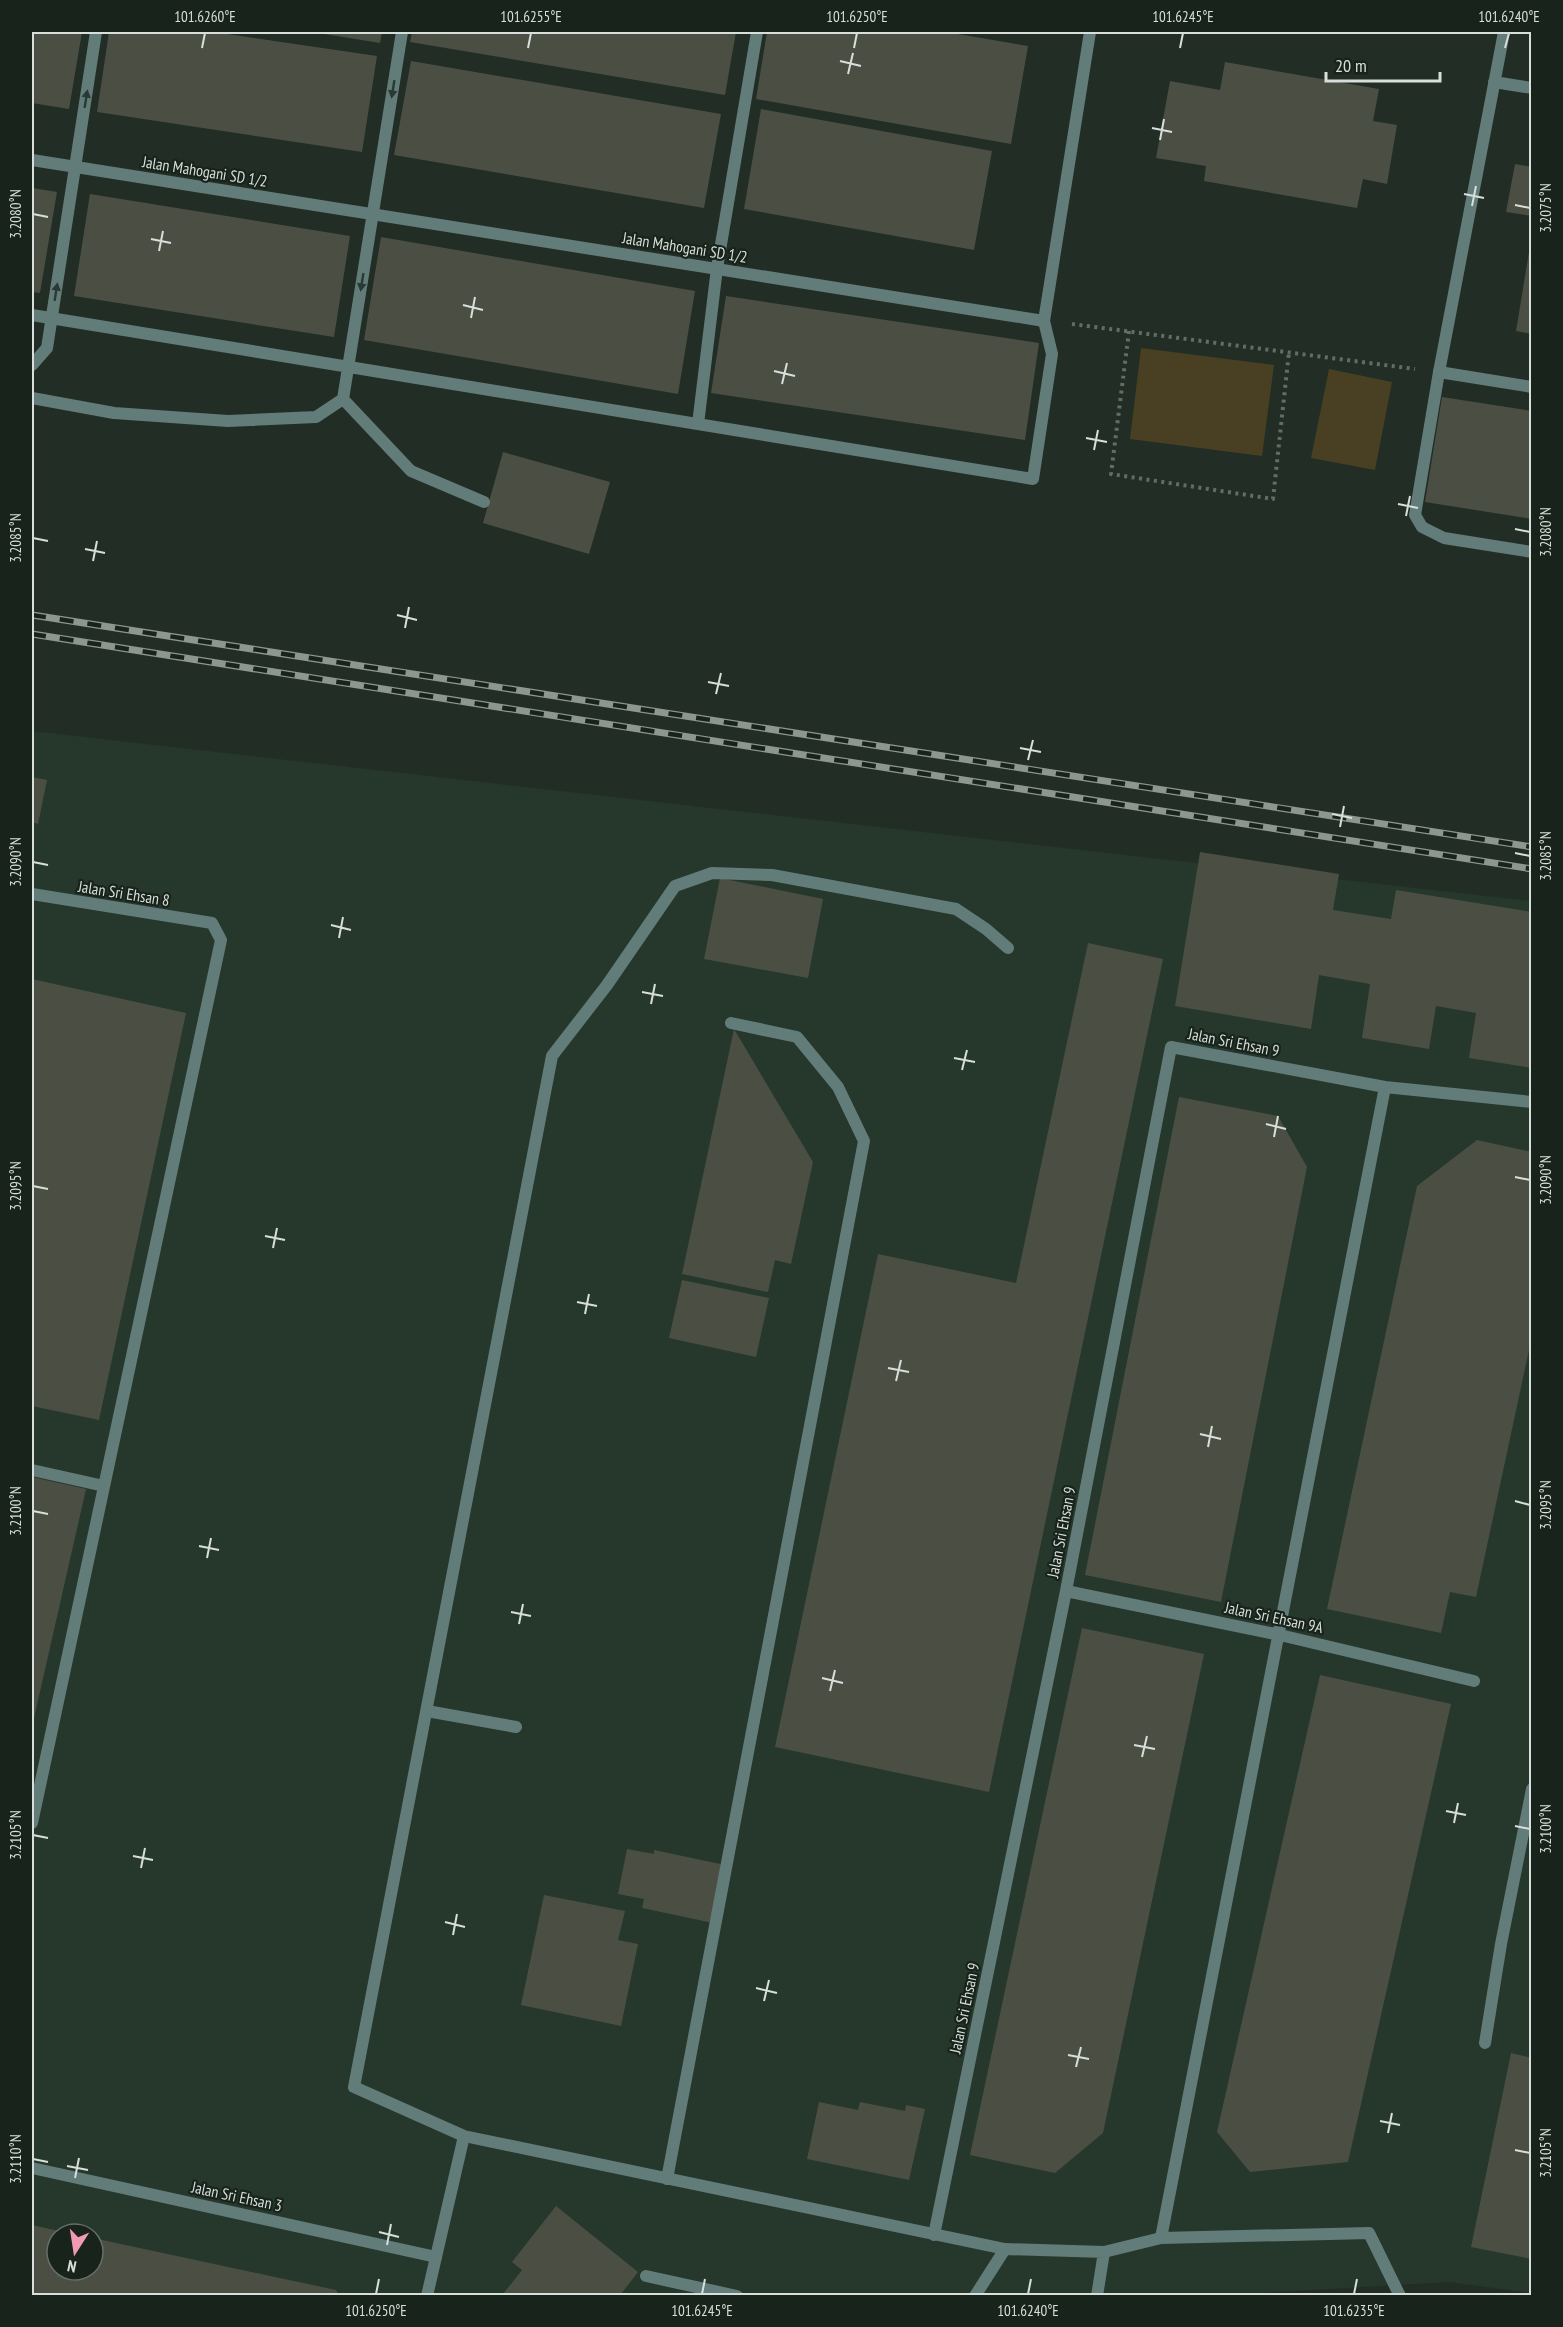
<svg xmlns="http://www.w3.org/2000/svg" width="1563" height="2327" font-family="'PT Sans Narrow',sans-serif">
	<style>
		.built { fill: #26372c; fill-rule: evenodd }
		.green { fill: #494024 }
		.building { fill: #4b4f43 }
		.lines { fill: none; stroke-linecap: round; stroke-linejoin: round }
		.path { stroke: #636d66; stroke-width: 4; stroke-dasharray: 3 4.5; stroke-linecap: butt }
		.lane { stroke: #627c79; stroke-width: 12 }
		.street { stroke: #627c79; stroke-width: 12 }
		.rail-casing { stroke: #8d9690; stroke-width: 7 }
		.rail { stroke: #18231c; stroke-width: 4.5; stroke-dasharray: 14; stroke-linecap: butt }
		.oneway { fill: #2a3933 }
		.ticks { fill: none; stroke: #d8dfda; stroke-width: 2 }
		.labels { text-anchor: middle; stroke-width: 4.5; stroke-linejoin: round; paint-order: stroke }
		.street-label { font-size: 16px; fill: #d8dfda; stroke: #18231c }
		.neatline { fill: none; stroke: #d8dfda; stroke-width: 2 }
		.ticks-label { font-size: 15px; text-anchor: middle; fill: #d8dfda }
	</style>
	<rect width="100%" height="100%" fill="#222d25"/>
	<path class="built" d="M32,731L1531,901V2293L1448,2282L1212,2296L32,2295ZM57,2234H93V2270H57Z"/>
	<path class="green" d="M1141,348L1274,365L1262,456L1130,439Z
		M1329,369L1392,382L1375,470L1311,458Z"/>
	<path class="building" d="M32,32H82L69,109L32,103Z
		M109,32H214L377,56L362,152L97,112Z
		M312,32H382L380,43Z
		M412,32H736L725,95L410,42Z
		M767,32H946L1028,46L1011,144L756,99Z
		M411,61L721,114L704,208L394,155Z
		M1225,62L1379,89L1373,121L1397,125L1387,184L1363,179L1357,208L1204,181L1206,166L1156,158L1170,81L1220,90Z
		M761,109L992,151L974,250L744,209Z
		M1515,164L1532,167V216L1506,212Z
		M32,188L57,192L40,293L32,292Z
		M90,194L350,236L334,337L74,296Z
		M381,237L695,291L678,394L364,340Z
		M1530,246H1532V334L1516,331Z
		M726,296L1039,343L1025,440L711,393Z
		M1442,397L1532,411V519L1425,502Z
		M503,452L610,482L589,554L483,523Z
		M32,777L47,780L38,824L32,822Z
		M1200,852L1339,874L1333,910L1391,919L1396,890L1532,912V1068L1469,1058L1476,1013L1436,1006L1429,1049L1362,1038L1370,984L1319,975L1311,1029L1175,1006Z
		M720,878L823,899L808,978L704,959Z
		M1088,943L1163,959L989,1792L775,1747L878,1254L1016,1283Z
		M32,979L186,1013L99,1420L32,1406Z
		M734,1029L813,1162L791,1264L775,1260L768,1292L682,1274Z
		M1179,1097L1278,1116L1307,1167L1221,1602L1085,1575Z
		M1477,1140L1532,1152V1336L1476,1597L1450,1592L1441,1633L1327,1609L1417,1186Z
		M682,1280L769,1298L756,1357L669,1338Z
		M32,1477L86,1489L32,1727Z
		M1082,1628L1204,1654L1103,2133L1055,2173L970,2155Z
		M1320,1675L1451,1704L1348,2162L1250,2172L1217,2132Z
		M627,1849L654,1854V1850L725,1865L713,1923L642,1908L644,1899L618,1894Z
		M544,1895L625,1911L618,1940L638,1944L621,2026L521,2005Z
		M1511,2053L1532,2058V2259L1471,2247Z
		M819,2102L858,2110L860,2102L905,2111L906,2105L925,2109L909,2180L807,2159Z
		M556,2206L638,2272L621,2294L622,2295L503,2294L522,2270L512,2262Z
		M32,2225L68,2233L57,2234V2270H93V2238L336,2290L339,2295H32Z"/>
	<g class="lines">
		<path class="path" d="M1072,324L1415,369
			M1129,331L1111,474L1273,499L1289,352"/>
		<path class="lane" d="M32,315L1033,479L1052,354L1044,321
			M1439,372L1415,515L1422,527L1444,538L1532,552
			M32,398L114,413L228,421L316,417L343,399L402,32
			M343,399L411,471L484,502
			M698,424L717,268L757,32
			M32,894L212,923L221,940L32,1823
			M1008,948L986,929L956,909L772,875L712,873L675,886L607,985L552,1056L354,2087L464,2136L1005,2249L1104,2252L1161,2238L1369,2233L1400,2296
			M32,1470L104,1486
			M1066,1591L1280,1635L1474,1681
			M427,1711L516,1727
			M1485,2043L1501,1944L1532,1789
			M667,2179L864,1141L838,1087L797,1037L731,1023
			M934,2235L1066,1591L1171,1047L1385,1087
			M1161,2238L1385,1087L1532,1102
			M436,2257L464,2136
			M646,2276L737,2296
			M975,2296L1005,2249
			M1097,2296L1104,2252"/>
		<path class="street" d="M1504,32L1439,372L1532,387
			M1494,82L1532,88
			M32,160L1044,321L1090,32
			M32,365L47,348L96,32
			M32,2168L436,2257L427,2296"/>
		<defs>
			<path id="rail" d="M32,615L1532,847
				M32,634L1532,869"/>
		</defs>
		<use href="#rail" class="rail-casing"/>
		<use href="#rail" class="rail"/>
	</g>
	<defs><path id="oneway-solid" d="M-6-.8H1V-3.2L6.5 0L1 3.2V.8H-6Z" transform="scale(1.5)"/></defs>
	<g class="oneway">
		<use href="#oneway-solid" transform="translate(393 89) rotate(99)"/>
		<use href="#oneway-solid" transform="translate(86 99) rotate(-81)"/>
		<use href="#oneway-solid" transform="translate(362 282) rotate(99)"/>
		<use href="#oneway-solid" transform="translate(56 292) rotate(-81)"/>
	</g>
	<path class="ticks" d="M202,48L205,33M528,48L531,33M854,48L857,33M1180,48L1183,33M1505,48L1509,33M840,61L861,66M848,74L853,53M1152,128L1172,132M1160,140L1164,119M1464,194L1484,198M1515,205L1530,208M1472,206L1476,186M33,214L48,217M151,239L171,243M159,251L163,231M463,305L483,310M471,318L475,297M774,371L795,376M782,384L787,363M1086,438L1107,442M1094,450L1098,430M1398,504L1418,508M1406,516L1410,496M1515,529L1530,532M33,538L48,541M85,549L105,553M93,561L97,541M397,615L417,620M405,628L409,607M708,682L729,686M716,694L721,673M1020,748L1041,752M1028,760L1033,740M1332,814L1352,818M1340,827L1344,806M1515,853L1530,856M33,862L48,865M331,925L351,930M339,938L343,917M642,992L663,996M651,1004L655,984M954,1058L975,1062M962,1070L967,1050M1266,1124L1286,1129M1274,1137L1278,1116M1515,1177L1530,1180M33,1186L48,1189M265,1236L285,1240M273,1248L277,1228M577,1302L597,1306M585,1314L589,1294M888,1368L909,1372M896,1381L901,1360M1200,1434L1221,1439M1208,1447L1212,1426M1515,1501L1530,1505M33,1511L48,1514M199,1546L219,1550M207,1558L211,1538M511,1612L531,1616M519,1624L523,1604M822,1678L843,1683M830,1691L835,1670M1134,1745L1155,1749M1142,1757L1147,1736M1446,1811L1466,1815M1454,1823L1458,1803M1515,1826L1530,1829M33,1835L48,1838M133,1856L153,1860M141,1868L145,1848M445,1922L465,1927M453,1935L457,1914M756,1988L777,1993M764,2001L769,1980M1068,2055L1089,2059M1076,2067L1081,2047M1380,2121L1400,2125M1388,2133L1392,2113M1515,2150L1530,2153M33,2159L48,2162M67,2166L88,2170M75,2178L79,2158M379,2232L399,2237M387,2245L391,2224M376,2294L379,2279M702,2294L705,2279M1028,2294L1031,2279M1354,2294L1357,2279"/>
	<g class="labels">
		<g class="street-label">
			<text transform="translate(205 171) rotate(9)" y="6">Jalan Mahogani SD 1/2</text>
			<text transform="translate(685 247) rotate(9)" y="6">Jalan Mahogani SD 1/2</text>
			<text transform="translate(124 893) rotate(9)" y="6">Jalan Sri Ehsan 8</text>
			<text transform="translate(1234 1042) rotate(11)" y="6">Jalan Sri Ehsan 9</text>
			<text transform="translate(1061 1532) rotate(-79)" y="6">Jalan Sri Ehsan 9</text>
			<text transform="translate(1274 1617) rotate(12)" y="6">Jalan Sri Ehsan 9A</text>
			<text transform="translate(964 2008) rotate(-78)" y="6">Jalan Sri Ehsan 9</text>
			<text transform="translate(237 2196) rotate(12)" y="6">Jalan Sri Ehsan 3</text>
		</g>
	</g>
	<rect width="1563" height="2327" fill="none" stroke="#18231c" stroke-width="66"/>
	<g transform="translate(75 2252) rotate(192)"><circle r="28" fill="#18231c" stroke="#656e68" stroke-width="1.5"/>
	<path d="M0-4.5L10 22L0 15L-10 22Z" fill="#f09ab6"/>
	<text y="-9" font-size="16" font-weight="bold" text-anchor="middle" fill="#d8dfda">N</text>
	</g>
	<path d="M1326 72v9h114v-9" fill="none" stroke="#d8dfda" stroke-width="3"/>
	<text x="1335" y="72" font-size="18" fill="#d8dfda" stroke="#18231c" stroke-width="4.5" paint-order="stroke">20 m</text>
	<rect x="33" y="33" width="1497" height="2261" class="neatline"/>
	<g class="ticks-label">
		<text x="205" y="22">101.6260°E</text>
		<text x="531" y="22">101.6255°E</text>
		<text x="857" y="22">101.6250°E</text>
		<text x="1183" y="22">101.6245°E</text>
		<text x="1509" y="22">101.6240°E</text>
		<text transform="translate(1546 208) rotate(-90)" y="5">3.2075°N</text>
		<text transform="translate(16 214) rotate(-90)" y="5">3.2080°N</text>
		<text transform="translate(1546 532) rotate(-90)" y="5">3.2080°N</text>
		<text transform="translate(16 538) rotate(-90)" y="5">3.2085°N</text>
		<text transform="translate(1546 856) rotate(-90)" y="5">3.2085°N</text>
		<text transform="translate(16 862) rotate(-90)" y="5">3.2090°N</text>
		<text transform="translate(1546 1180) rotate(-90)" y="5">3.2090°N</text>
		<text transform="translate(16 1186) rotate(-90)" y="5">3.2095°N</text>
		<text transform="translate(1546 1505) rotate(-90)" y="5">3.2095°N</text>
		<text transform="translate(16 1511) rotate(-90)" y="5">3.2100°N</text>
		<text transform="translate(1546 1829) rotate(-90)" y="5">3.2100°N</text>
		<text transform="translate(16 1835) rotate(-90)" y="5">3.2105°N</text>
		<text transform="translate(1546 2153) rotate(-90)" y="5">3.2105°N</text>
		<text transform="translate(16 2159) rotate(-90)" y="5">3.2110°N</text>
		<text x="376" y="2316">101.6250°E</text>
		<text x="702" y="2316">101.6245°E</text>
		<text x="1028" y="2316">101.6240°E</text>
		<text x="1354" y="2316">101.6235°E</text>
	</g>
</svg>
